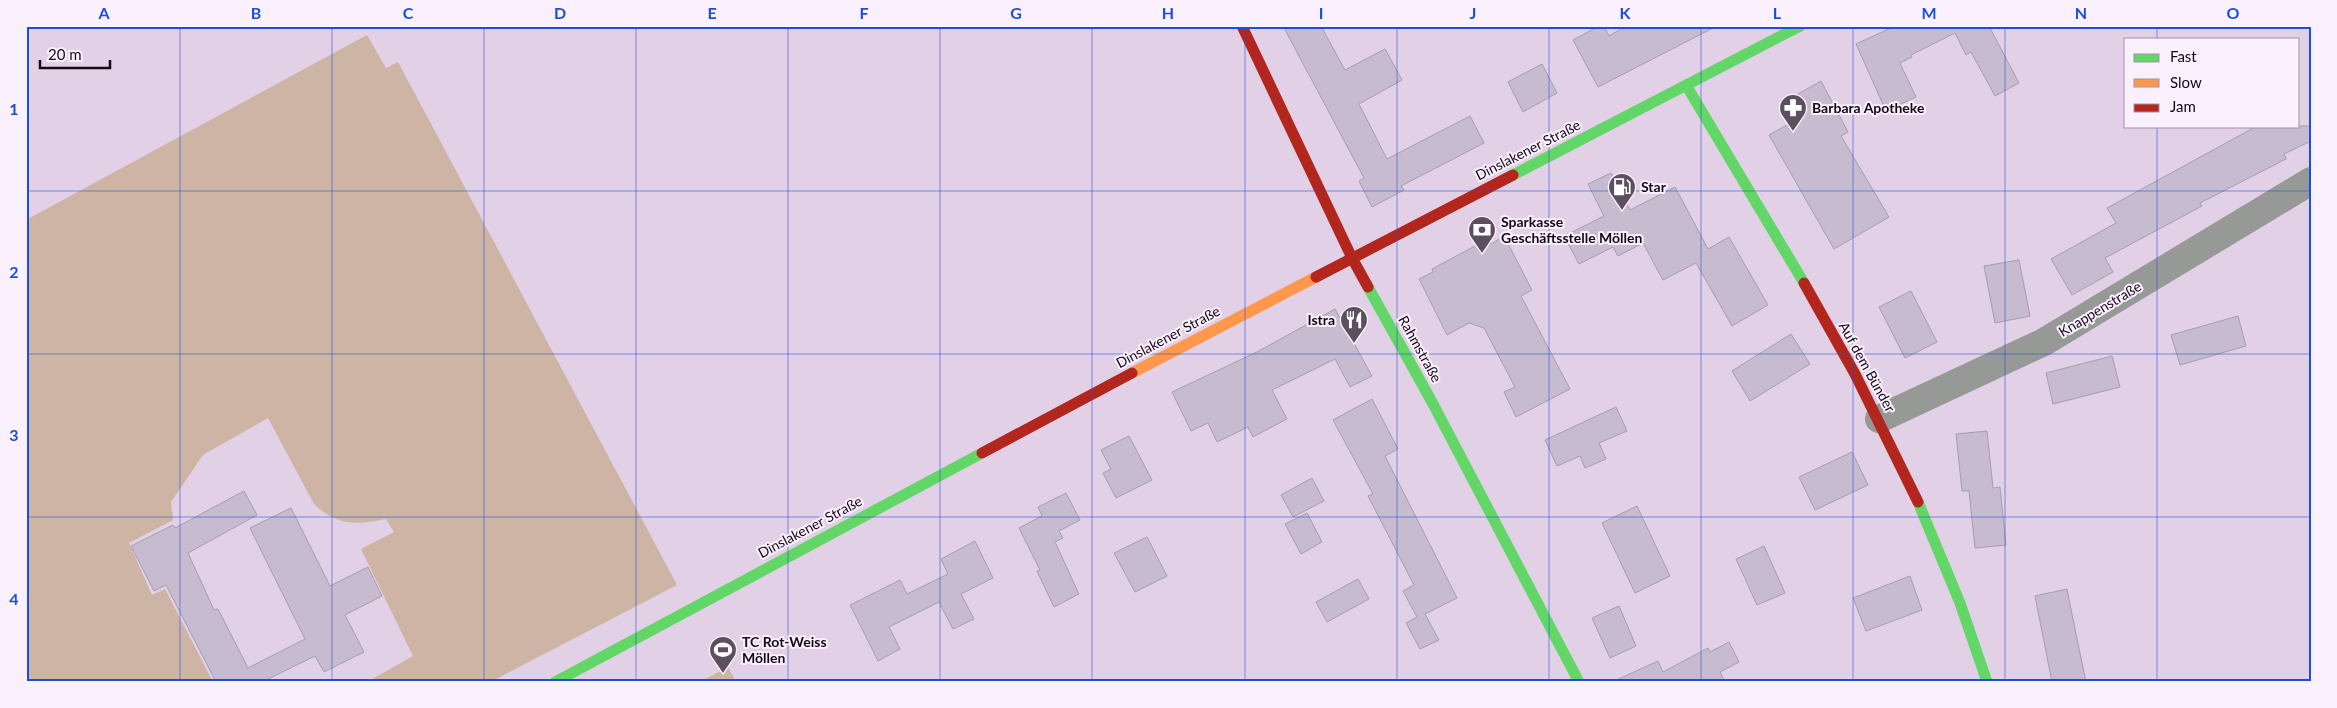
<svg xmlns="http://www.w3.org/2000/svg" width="2337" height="708" font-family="Lato,sans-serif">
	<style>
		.green { fill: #cdb4a4 }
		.building { fill: #c7bccf; stroke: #a79daf }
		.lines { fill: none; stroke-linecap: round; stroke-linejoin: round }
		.street { stroke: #979996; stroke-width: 28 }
		.fast { stroke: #63d668; stroke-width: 11 }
		.slow { stroke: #ff974d; stroke-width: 11 }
		.jam { stroke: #b3261e; stroke-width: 11 }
		.grid { fill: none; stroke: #1d4ed8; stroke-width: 1; stroke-opacity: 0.55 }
		.labels { text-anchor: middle; stroke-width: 4; stroke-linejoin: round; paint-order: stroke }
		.poi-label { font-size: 14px; font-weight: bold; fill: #150918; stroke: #fbf0fd; text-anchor: start }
		.street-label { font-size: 14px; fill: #150918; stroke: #fbf0fd }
		.neatline { fill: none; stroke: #1d4ed8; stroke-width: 2 }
		.grid-label { font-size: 16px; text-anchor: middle; font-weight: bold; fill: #1d4ed8 }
	</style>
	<rect width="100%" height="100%" fill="#e1d0e6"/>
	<path class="green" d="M367,35L386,68L398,62L677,585L490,682H367L413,656L361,549L394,532L386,519C355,525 338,526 314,504L268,418L203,455L171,502L173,520L129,543L152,595L165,589L213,682H26V220Z
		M728,667L736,682H700Z"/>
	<path class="building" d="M1283,26H1321L1345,70L1385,49L1402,80L1359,104L1387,159L1470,116L1484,143L1401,186L1404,190L1372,207L1359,181L1364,178Z
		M1599,26H1604L1609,36L1626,26H1717L1598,87L1573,40Z
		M1895,26H1989L2019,83L1995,96L1971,52L1966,55L1955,33L1911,55L1912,57L1900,63L1916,97L1886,111L1856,44Z
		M1542,64L1557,93L1523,112L1508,82Z
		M1821,81L1848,132L1841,136L1889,217L1834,249L1769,135L1803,116L1798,94Z
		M2257,126H2311V141L2284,154L2286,159L2200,203L2202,206L2105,258L2113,272L2072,295L2051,259L2116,223L2107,208Z
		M1611,173L1630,210L1675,187L1708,249L1729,237L1768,305L1732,326L1696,263L1663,280L1643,243L1618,256L1613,247L1579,264L1564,236L1604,216L1588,184Z
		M1504,236L1532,290L1521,296L1570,389L1516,417L1504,392L1515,387L1484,328L1469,323L1447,335L1419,279L1433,272L1432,269L1488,239L1491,244Z
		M2019,260L2030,316L1995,323L1984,266Z
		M1911,291L1937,342L1905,358L1879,307Z
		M1335,309L1372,376L1350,387L1335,359L1272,390L1287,419L1253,437L1248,427L1217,442L1208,423L1191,431L1172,392L1257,352Z
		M2238,316L2246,346L2180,365L2171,335Z
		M1791,334L1810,364L1750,401L1732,371Z
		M2112,356L2120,387L2053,404L2046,373Z
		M1372,399L1398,449L1385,456L1457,598L1425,614L1439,640L1420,649L1406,623L1417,617L1403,591L1414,585L1368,496L1373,494L1333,420Z
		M1616,407L1627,431L1599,443L1606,459L1585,468L1580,456L1557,466L1545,440Z
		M1987,431L1993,488L2000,487L2006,545L1975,548L1969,491H1962L1956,434Z
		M1129,436L1152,480L1116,498L1103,473L1111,469L1101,450Z
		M1852,452L1868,485L1815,510L1799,477Z
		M1312,478L1324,501L1293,517L1281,495Z
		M244,491L257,515L188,553L214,610L218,609L248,668L305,639L250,528L291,508L330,586L368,567L382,596L345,615L364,652L324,672L315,656L262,682H216L166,585L154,591L131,546L173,525L175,528Z
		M1066,493L1080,520L1059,531L1063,538L1055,542L1079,594L1054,607L1037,571L1040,570L1019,528L1042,516L1038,507Z
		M1637,506L1670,576L1635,593L1602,523Z
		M1307,513L1322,542L1301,554L1285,524Z
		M1147,537L1167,576L1135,592L1114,553Z
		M975,541L993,578L961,594L974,619L953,629L939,602L889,627L900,649L878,661L850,605L900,580L907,594L948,574L941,559Z
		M1764,546L1785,593L1757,605L1736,559Z
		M1910,576L1922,610L1866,631L1853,598Z
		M1358,579L1369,599L1327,622L1316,602Z
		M2067,589L2075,629L2086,682H2052L2035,596Z
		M1619,606L1636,646L1610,658L1592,618Z
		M1729,642L1739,662L1720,672L1725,682H1612L1658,661L1663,672L1708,648L1710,652Z"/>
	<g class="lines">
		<path class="street" d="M1879,419L2044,342L2311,181"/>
		<path class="fast" d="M1686,85L1804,283
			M1513,175L1800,26
			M1368,287L1432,402L1579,682
			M1918,502L1960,603L1987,682
			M555,682L982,453"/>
		<path class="slow" d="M1132,373L1316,277"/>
		<path class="jam" d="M1242,26L1352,258L1368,287
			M1316,277L1513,175
			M1804,283L1855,374L1918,502
			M982,453L1132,373"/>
	</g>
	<path class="grid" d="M180,26V682M332,26V682M484,26V682M636,26V682M788,26V682M940,26V682M1092,26V682M1245,26V682M1397,26V682M1549,26V682M1701,26V682M1853,26V682M2005,26V682M2157,26V39M2157,126V682M26,191H2311M26,354H2311M26,517H2311"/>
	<defs>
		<symbol id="pharmacy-pin" viewBox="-11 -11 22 30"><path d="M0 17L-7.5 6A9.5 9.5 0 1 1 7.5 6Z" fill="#5c4f60" stroke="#fbf0fd"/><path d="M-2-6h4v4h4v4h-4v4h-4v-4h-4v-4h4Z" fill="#fff"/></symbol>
		<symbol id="fuel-pin" viewBox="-11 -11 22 30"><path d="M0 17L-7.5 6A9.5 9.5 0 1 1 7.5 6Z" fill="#5c4f60" stroke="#fbf0fd"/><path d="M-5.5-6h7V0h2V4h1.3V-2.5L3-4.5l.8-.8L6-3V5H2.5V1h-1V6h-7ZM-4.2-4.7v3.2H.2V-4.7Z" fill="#fff"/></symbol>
		<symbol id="bank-pin" viewBox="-11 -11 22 30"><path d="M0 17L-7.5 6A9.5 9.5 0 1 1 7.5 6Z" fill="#5c4f60" stroke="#fbf0fd"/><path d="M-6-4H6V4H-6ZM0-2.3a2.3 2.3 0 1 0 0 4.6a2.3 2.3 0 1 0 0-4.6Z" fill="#fff"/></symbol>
		<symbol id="restaurant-pin" viewBox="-11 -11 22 30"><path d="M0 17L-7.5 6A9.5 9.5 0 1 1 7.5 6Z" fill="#5c4f60" stroke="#fbf0fd"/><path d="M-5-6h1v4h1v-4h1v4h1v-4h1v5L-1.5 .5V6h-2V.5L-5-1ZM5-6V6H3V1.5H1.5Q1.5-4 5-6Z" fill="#fff"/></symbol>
		<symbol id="stadium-pin" viewBox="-11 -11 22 30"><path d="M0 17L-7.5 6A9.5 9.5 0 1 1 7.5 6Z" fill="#5c4f60" stroke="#fbf0fd"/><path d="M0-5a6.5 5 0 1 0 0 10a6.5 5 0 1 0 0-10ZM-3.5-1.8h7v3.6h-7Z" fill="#fff"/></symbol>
	</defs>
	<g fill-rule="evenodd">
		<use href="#pharmacy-pin" x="1777" y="92" width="32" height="43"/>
		<use href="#fuel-pin" x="1606" y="171" width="32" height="43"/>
		<use href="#bank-pin" x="1466" y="214" width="32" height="43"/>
		<use href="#restaurant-pin" x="1338" y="304" width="32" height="43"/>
		<use href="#stadium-pin" x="707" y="634" width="32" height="43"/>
	</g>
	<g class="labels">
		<g class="poi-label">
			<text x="1812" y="113">Barbara Apotheke</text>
			<text x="1641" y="192">Star</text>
			<text x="1501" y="227">Sparkasse<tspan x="1501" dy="16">Geschäftsstelle Möllen</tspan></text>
			<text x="1335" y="325" text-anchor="end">Istra</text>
			<text x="742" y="647">TC Rot-Weiss<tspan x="742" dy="16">Möllen</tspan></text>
		</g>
		<g class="street-label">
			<text transform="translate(1528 150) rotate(-27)" y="5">Dinslakener Straße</text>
			<text transform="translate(2100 309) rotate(-31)" y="5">Knappenstraße</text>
			<text transform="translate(1168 337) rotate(-28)" y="5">Dinslakener Straße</text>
			<text transform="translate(1420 349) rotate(61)" y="5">Rahmstraße</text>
			<text transform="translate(1867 367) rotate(61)" y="5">Auf dem Bünder</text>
			<text transform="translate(810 527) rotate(-28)" y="5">Dinslakener Straße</text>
		</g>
	</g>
	<rect width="2337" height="708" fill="none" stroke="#fbf0fd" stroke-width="55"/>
	<rect x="2124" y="38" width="175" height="90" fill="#fbf0fd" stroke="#9f94a1"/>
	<rect x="2134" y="54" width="25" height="8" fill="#63d668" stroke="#9f94a1"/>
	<text x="2170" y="62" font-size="15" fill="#150918">Fast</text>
	<rect x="2134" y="79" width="25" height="8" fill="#ff974d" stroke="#9f94a1"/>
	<text x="2170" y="88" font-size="15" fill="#150918">Slow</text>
	<rect x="2134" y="104" width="25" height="8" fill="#b3261e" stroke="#9f94a1"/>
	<text x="2170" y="112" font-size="15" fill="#150918">Jam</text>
	<path d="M40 60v8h70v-8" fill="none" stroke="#150918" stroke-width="2.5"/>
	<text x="48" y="60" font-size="15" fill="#150918" stroke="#fbf0fd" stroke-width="4" paint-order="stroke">20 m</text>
	<rect x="28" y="28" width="2282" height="652" class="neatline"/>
	<g class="grid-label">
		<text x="104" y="19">A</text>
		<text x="256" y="19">B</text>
		<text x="408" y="19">C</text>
		<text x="560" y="19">D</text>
		<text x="712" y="19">E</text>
		<text x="864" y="19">F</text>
		<text x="1016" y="19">G</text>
		<text x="1168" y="19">H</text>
		<text x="1321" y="19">I</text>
		<text x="1473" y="19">J</text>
		<text x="1625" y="19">K</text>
		<text x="1777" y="19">L</text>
		<text x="1929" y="19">M</text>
		<text x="2081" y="19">N</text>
		<text x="2233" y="19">O</text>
		<text x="14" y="115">1</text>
		<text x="14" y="278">2</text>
		<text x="14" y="441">3</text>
		<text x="14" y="605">4</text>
	</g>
</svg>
